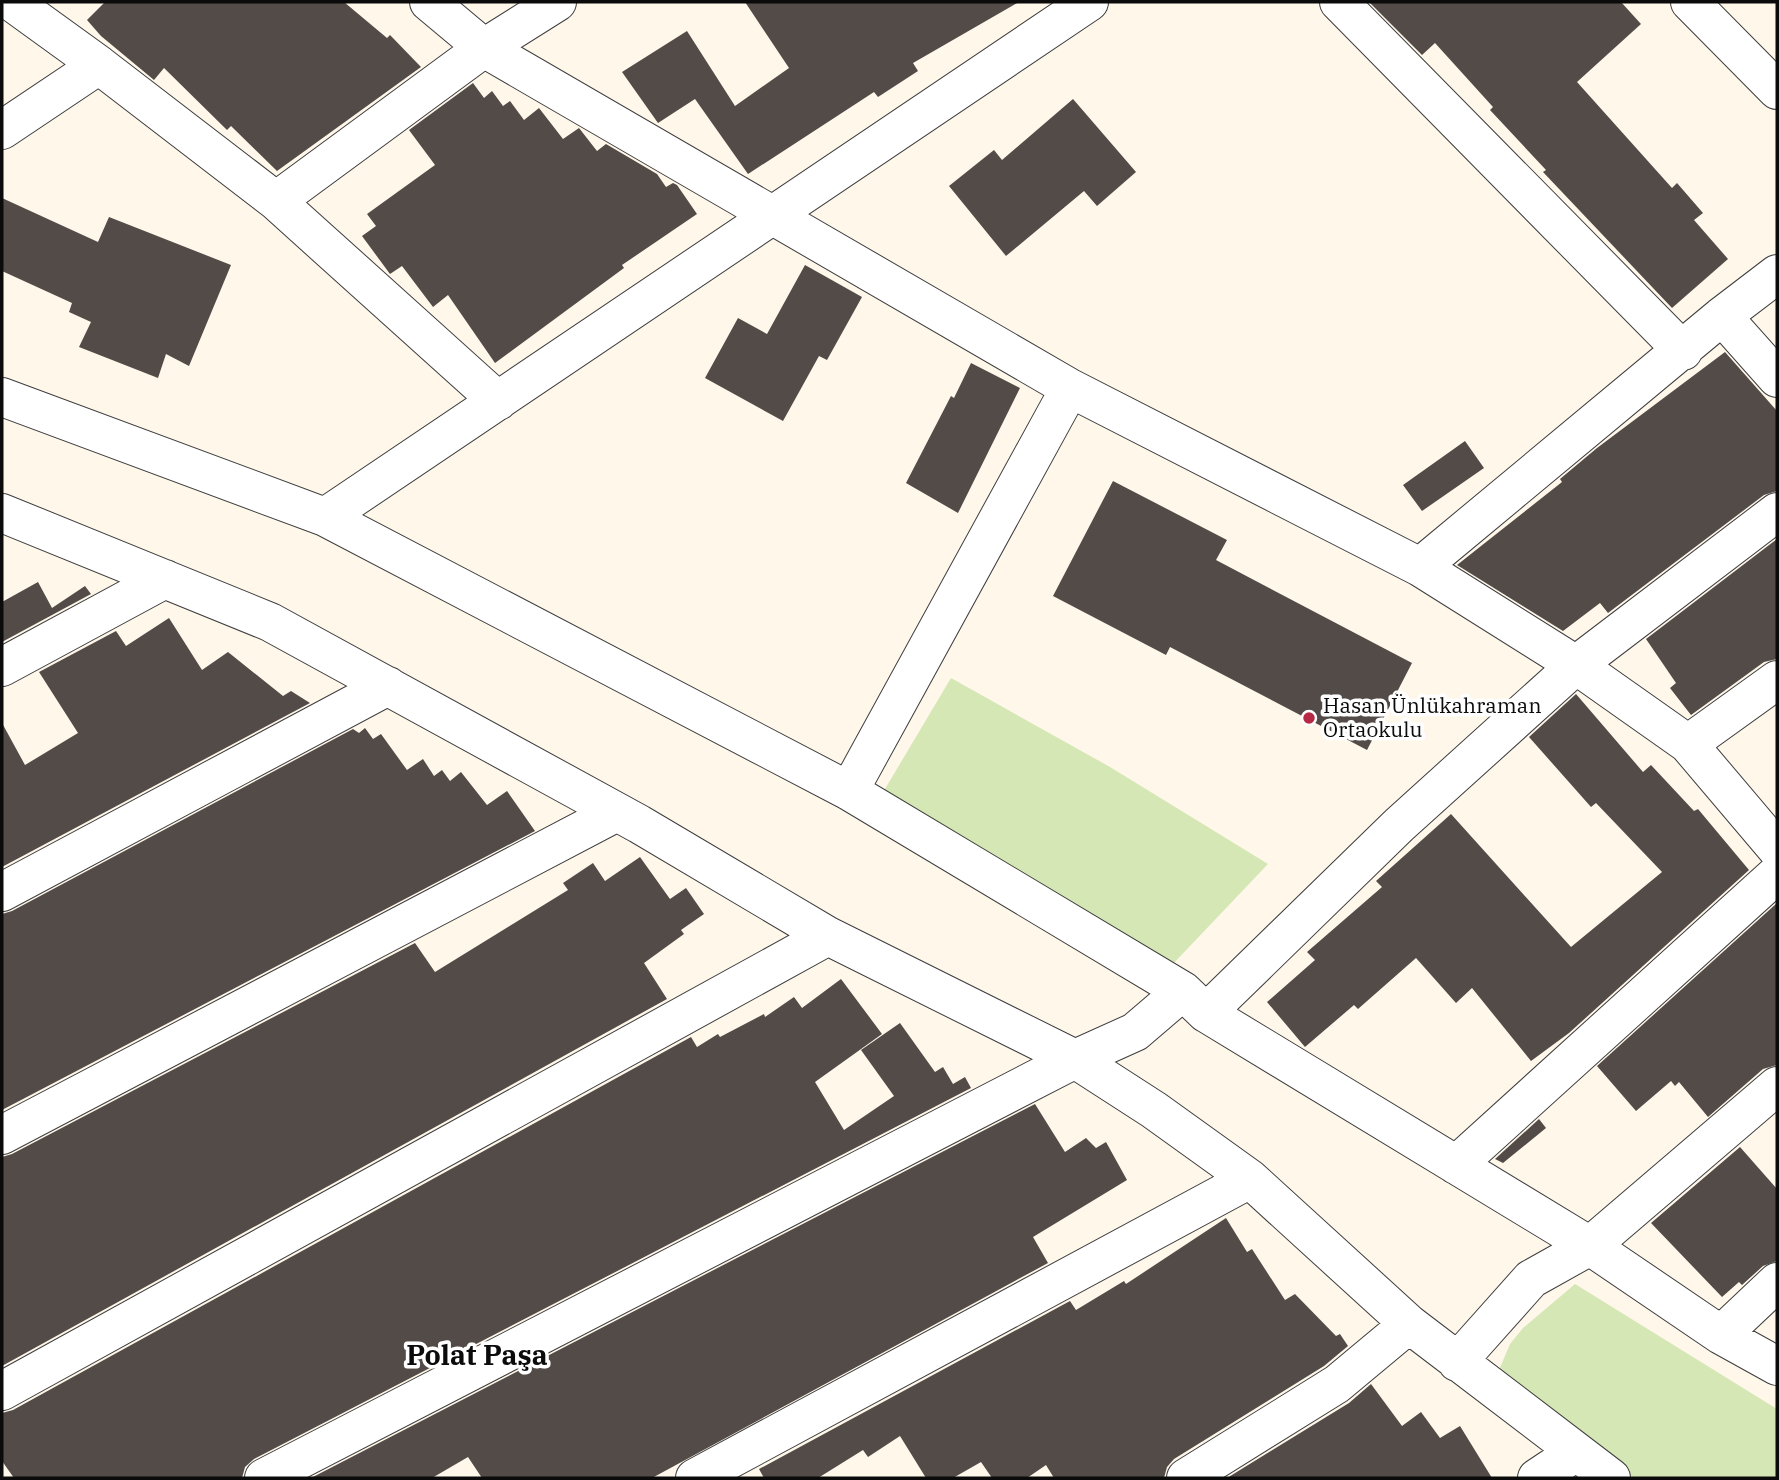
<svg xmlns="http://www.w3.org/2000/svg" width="1779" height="1480" font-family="'IBM Plex Serif',serif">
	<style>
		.park { fill: #d6e7b6 }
		.building { fill: #534b48 }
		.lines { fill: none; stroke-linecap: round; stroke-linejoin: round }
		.minor-casing { stroke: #3e3e3e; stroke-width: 40 }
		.minor { stroke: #fff; stroke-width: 38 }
		.poi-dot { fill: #b62944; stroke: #fff; stroke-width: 2.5 }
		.labels { text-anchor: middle; stroke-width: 7; stroke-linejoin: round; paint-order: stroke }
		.poi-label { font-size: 21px; fill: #0b0b0b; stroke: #fff; text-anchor: start }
		.district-label { font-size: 28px; font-weight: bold; fill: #0b0b0b; stroke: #fff }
	</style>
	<rect width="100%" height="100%" fill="#fef7ea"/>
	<path class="park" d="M951,678L1110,767L1268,864L1171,966L882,794Z
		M1575,1284L1777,1409V1478H1634L1497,1375L1510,1344L1523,1328Z"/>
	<path class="building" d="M105,2H344L387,38L390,35L421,67L277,171L231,126L227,130L164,68L154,80L101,36L87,20Z
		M745,2H1019L913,63L918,71L878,97L874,92L748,174L695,99L658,123L622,72L687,31L735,106L789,68Z
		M1369,2H1621L1641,24L1577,82L1672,188L1677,183L1703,213L1694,220L1728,259L1672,308L1543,172L1546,170L1490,110L1493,107L1435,43L1422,55Z
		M473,83L484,98L492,91L503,106L510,101L524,120L539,108L563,139L579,128L597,151L606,144L657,174L666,187L673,183L677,185L697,214L622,265L624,268L495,363L448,295L433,307L402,266L390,274L362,236L376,226L367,214L435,165L409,130Z
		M1073,99L1136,172L1097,206L1084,191L1006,256L949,186L994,150L1002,160Z
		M2,198L98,242L109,217L231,265L189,366L166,354L158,378L79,347L91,322L69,312L72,303L2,271Z
		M805,265L862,297L827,360L819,356L783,421L705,378L738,318L767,334Z
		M1725,352L1777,411V491L1764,495L1608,613L1600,603L1563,631L1457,565L1562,482L1560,479L1597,448Z
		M971,363L1020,388L958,513L906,483L951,396L954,398Z
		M1465,441L1484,468L1422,511L1403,485Z
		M1113,481L1227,540L1216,560L1412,663L1367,750L1170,647L1166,655L1053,596Z
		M1777,539V659L1764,662L1691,715L1670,688L1676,683L1646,639Z
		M38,582L52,608L85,586L91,594L2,642V602Z
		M169,618L202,670L228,652L283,696L291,691L310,703L2,867V723L25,765L78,733L39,672L116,631L126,646Z
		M1576,694L1643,772L1651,765L1694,811L1698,809L1749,870L1569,1033L1531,1061L1472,988L1456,1003L1416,958L1358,1009L1354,1005L1305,1047L1267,1002L1315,960L1307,952L1382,887L1376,881L1451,814L1571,947L1662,872L1596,803L1591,807L1529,737Z
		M365,728L373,739L381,734L407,770L423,759L434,776L442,770L450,781L461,772L487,805L507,791L535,831L2,1110V914L12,911L353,729L359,733Z
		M640,857L670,899L686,888L704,914L681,930L684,934L644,963L667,999L2,1366V1157L12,1154L415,943L435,972L568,890L563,883L593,863L605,881Z
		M1777,903V1065L1763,1069L1708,1117L1679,1082L1675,1086L1671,1081L1636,1111L1597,1066Z
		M841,979L882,1034L815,1082L844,1130L894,1096L861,1050L900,1023L935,1072L943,1067L953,1084L965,1077L971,1088L254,1459L245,1467L242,1478H14L2,1461V1413L13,1410L691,1037L697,1047L718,1034L720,1037L764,1014L765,1017L794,997L802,1008Z
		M1035,1104L1065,1152L1086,1138L1096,1148L1106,1142L1127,1180L1033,1237L1048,1263L652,1478H482L468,1457L432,1478H311Z
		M1539,1119L1546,1128L1503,1163L1495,1159Z
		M1740,1147L1777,1189V1261L1763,1266L1742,1285L1739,1282L1722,1297L1651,1223Z
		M1226,1218L1247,1252L1252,1249L1285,1300L1295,1294L1336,1336L1340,1334L1348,1346L1324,1366L1174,1459L1167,1467L1164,1478H1054L1046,1465L1027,1478H992L981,1462L953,1478H926L900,1436L868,1457L863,1450L818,1478H764L759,1469L1070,1301L1076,1310L1124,1281L1126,1284Z
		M1371,1384L1402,1426L1421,1412L1440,1438L1460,1426L1492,1478H1227L1349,1403Z"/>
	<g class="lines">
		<defs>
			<path id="minor" d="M429,2L484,48L1070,388L1420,567L1576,665L1688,744L1777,849
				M1339,2L1683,351
				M1690,2L1777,90
				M99,65L276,201L498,401
				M2,130L99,65L12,2
				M276,201L484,48L557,2
				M1722,316L1777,378
				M2,397L325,517L849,791L1183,991L1206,1013L1590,1246L1721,1335L1777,1366
				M2,513L270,622L639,824L828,936L1075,1059L1154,1110L1250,1179L1409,1324L1611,1478
				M325,517L1089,2
				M1420,567L1722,316L1777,274
				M2,667L165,579
				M1688,744L1777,680
				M849,791L1070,388
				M2,892L388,686
				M1206,1013L1399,825L1576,665L1777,512
				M2,1135L617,812
				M1456,1165L1777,874
				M1721,1335L1777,1282
				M1457,1362L1531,1279L1590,1246L1777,1086
				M2,1391L828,936
				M264,1478L1075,1059L1135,1032L1183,991
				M695,1478L1250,1179
				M1186,1478L1337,1384L1409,1324
				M1537,1478L1576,1452"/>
		</defs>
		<use href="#minor" class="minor-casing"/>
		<use href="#minor" class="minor"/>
	</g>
	<circle class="poi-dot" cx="1309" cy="718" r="7"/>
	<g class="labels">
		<g class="poi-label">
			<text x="1323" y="713">Hasan Ünlükahraman<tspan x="1323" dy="24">Ortaokulu</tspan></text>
		</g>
		<g class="district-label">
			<text x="477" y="1365">Polat Paşa</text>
		</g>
	</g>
	<rect width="1779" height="1480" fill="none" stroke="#0b0b0b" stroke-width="7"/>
</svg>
